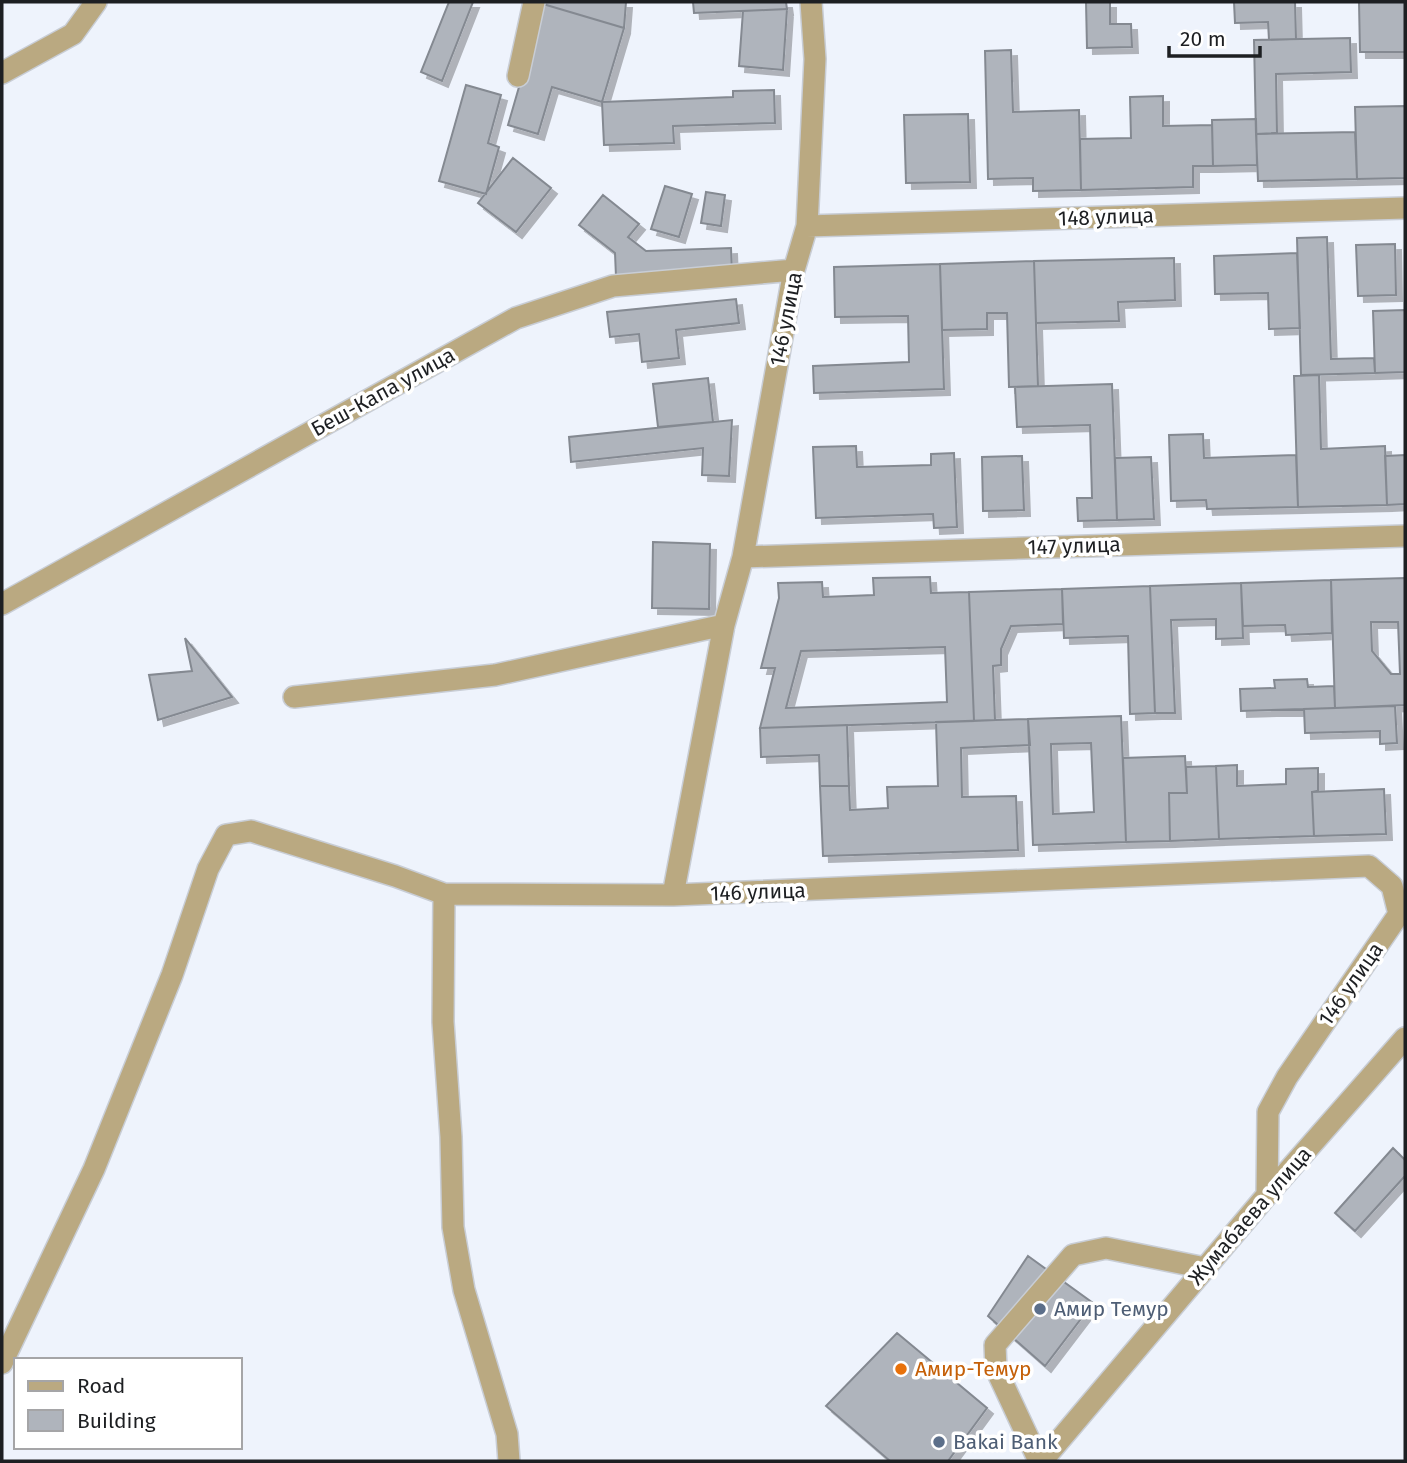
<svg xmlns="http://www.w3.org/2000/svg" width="1407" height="1463" font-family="'Fira Sans',sans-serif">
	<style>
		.building { fill: #afb4bc; stroke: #848991; stroke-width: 2; fill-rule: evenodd; filter: url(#shadow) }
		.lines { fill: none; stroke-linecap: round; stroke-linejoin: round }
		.minor-casing { stroke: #c8cdd5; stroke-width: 24 }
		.minor { stroke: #baa981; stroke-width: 21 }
		.service-dot { fill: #5c6f8a; stroke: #fff; stroke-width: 2.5 }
		.food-dot { fill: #e8710a; stroke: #fff; stroke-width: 2.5 }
		.labels { text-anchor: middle; stroke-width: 7; stroke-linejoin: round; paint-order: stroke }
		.street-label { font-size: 21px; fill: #1d1f22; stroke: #fff }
		.service-label { font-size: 21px; fill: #4e5e75; stroke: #fff; text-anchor: start }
		.food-label { font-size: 21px; fill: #c56008; stroke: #fff; text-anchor: start }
	</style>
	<defs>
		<filter id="shadow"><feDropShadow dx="6" dy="6" stdDeviation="0" flood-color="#0004"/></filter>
	</defs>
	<rect width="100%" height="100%" fill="#eef3fc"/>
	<path class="building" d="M449,2H473L442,81L421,72Z
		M544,2H626L624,28L543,4Z
		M693,2H786L787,9L694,13Z
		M1086,2H1110V24H1131L1132,47L1087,48Z
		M1234,2H1295L1296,39L1269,40L1268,22L1235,23Z
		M1359,2H1405V52H1360Z
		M543,4L624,28L602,102L552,87L538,134L508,125Z
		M787,9L783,70L739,66L743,11Z
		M1350,38L1351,72L1276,74L1277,133L1256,134L1254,40Z
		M1011,50L1013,112L1079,110L1081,190L1033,191V178L988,179L985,51Z
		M466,85L501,95L488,143L499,147L486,194L439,181Z
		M774,90L775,123L673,126L674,143L604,145L602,102L733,97V91Z
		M1163,96V126L1212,125L1213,166H1193V187L1081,190L1080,139L1131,138L1130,97Z
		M1405,106V178L1357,179L1355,107Z
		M968,114L970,182L906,183L904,115Z
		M1256,119L1257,165L1213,166L1212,120Z
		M1355,132L1357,179L1258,181L1256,134Z
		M513,158L551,188L516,232L478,203Z
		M665,186L692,194L679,237L651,229Z
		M706,192L725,195L721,226L701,223Z
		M603,195L639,224L628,237L646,251L731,248L732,272L616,277L615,253L579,225Z
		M1327,237L1331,359L1374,358L1375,373L1301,375L1297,238Z
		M1395,244L1396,295L1358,296L1356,245Z
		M1297,253L1300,328L1269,329L1268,293L1215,294L1214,256Z
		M1174,258L1175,300L1118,302L1119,321L1036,323L1034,261Z
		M1034,261L1038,386L1009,387L1007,313H987V329L942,330L940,264Z
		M940,264L944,389L814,393L813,366L909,362L908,316L835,317L834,267Z
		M736,299L739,323L676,330L679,358L642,362L639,334L610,337L607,312Z
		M1405,310V372L1375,373L1373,311Z
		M1319,375L1321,449L1385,446L1387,505L1298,507L1294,376Z
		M708,378L713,422L658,427L653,384Z
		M1112,384L1117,520L1078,521L1077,498H1092L1090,425L1017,427L1015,387Z
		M732,420L729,476L702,475L703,448L571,462L569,437Z
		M1203,434L1204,458L1296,455L1298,507L1207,509L1206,500L1171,501L1169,435Z
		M856,446L857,467L931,465V454L954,453L957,527L934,528L933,514L816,518L813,447Z
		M1405,455V504L1387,505L1385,456Z
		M1022,456L1024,510L983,511L982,457Z
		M1151,457L1154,519L1117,520L1115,458Z
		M653,542L710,544L709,609L652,608Z
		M930,577L931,593L969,592L974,721L760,728L775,668H761L779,598L778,583L822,582L823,597L874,595L873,578ZM945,647L947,702L786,708L801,651Z
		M1405,578V705L1335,708L1331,580ZM1371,622H1398L1400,674H1391L1372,651Z
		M1331,580L1332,633L1286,635L1285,625L1243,626L1241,583Z
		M1241,583L1243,638L1216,639V619L1171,620L1175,713H1155L1150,586Z
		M1150,586L1155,713L1130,714L1128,636L1064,638L1062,589Z
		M1062,589L1063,624L1011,626L1001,649V665L993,666L995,720L974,721L969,592Z
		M185,638L232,697L158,720L149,675L192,671Z
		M1307,679L1308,687L1334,686L1335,708L1241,711L1240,689L1275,688L1274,680Z
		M1395,706L1397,743L1380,744V731L1305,733L1304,709Z
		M1121,716L1126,842L1033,845L1028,719ZM1091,743L1094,812L1053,814L1051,744Z
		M1028,719L1030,745L961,748L962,797L1016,796L1018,850L823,856L820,786H849L850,810L888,808L887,787L938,786L936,722Z
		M847,725L849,786H820L819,755L761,757L760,728Z
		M1185,756L1187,793H1169L1170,841L1126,842L1123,758Z
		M1237,765V786L1286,784V769L1318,768V791L1312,792L1314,836L1219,839L1216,766Z
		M1216,766L1219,839L1170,841L1169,793H1187L1186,767Z
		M1384,789L1386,834L1314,836L1312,792Z
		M1393,1148L1405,1160V1176L1355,1231L1335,1213Z
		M1028,1256L1093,1303L1045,1366L988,1316Z
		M897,1333L987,1408L948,1461H890L826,1406Z"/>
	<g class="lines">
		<defs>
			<path id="minor" d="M811,2L815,59L807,226L794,270L743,557L724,625L673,895L1369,866L1392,886L1399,914L1287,1077L1268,1112L1267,1195
				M2,73L73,34L96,2
				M518,76L534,2
				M807,226L1405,208
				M743,557L1405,536
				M2,604L516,318L613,286L794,270
				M294,697L495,675L724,625
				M444,894L443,1022L451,1137L453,1227L464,1290L507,1434L509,1461
				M2,1363L94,1169L172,975L208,869L226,835L251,831L395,876L444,894L673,895
				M1039,1461L996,1369L995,1345L1073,1255L1106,1248L1205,1268
				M1042,1461L1267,1195L1405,1038"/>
		</defs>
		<use href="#minor" class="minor-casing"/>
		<use href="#minor" class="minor"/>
	</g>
	<g class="service-dot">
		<circle cx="1040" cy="1309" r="7"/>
		<circle cx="939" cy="1442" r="7"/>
	</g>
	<circle class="food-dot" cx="901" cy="1369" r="7"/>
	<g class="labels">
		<g class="street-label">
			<text transform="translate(1106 217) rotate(-2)" y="7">148 улица</text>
			<text transform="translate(786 319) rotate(-79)" y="7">146 улица</text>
			<text transform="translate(383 392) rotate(-29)" y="7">Беш-Капа улица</text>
			<text transform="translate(1074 546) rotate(-2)" y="7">147 улица</text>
			<text transform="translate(758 892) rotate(-2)" y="7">146 улица</text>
			<text transform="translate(1351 984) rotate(-55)" y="7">146 улица</text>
			<text transform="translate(1250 1216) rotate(-49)" y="7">Жумабаева улица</text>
		</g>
		<g class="service-label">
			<text x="1054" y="1316">Амир Темур</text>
			<text x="953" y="1449">Bakai Bank</text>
		</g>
		<g class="food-label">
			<text x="915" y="1376">Амир-Темур</text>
		</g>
	</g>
	<rect width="1407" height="1463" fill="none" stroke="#1d1f22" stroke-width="7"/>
	<rect x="14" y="1358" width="228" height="91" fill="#ffffff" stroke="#a5a5a7" stroke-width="2"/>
	<rect x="28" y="1381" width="35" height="10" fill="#baa981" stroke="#a5a5a7" stroke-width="2"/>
	<text x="77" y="1393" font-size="21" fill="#1d1f22">Road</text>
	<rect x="28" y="1410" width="35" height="21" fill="#afb4bc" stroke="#a5a5a7" stroke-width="2"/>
	<text x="77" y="1428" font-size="21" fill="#1d1f22">Building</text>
	<path d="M1169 46v10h91v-10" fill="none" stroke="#1d1f22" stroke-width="3.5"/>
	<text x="1180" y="46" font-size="21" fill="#1d1f22" stroke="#ffffff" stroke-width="5" paint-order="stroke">20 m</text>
</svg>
